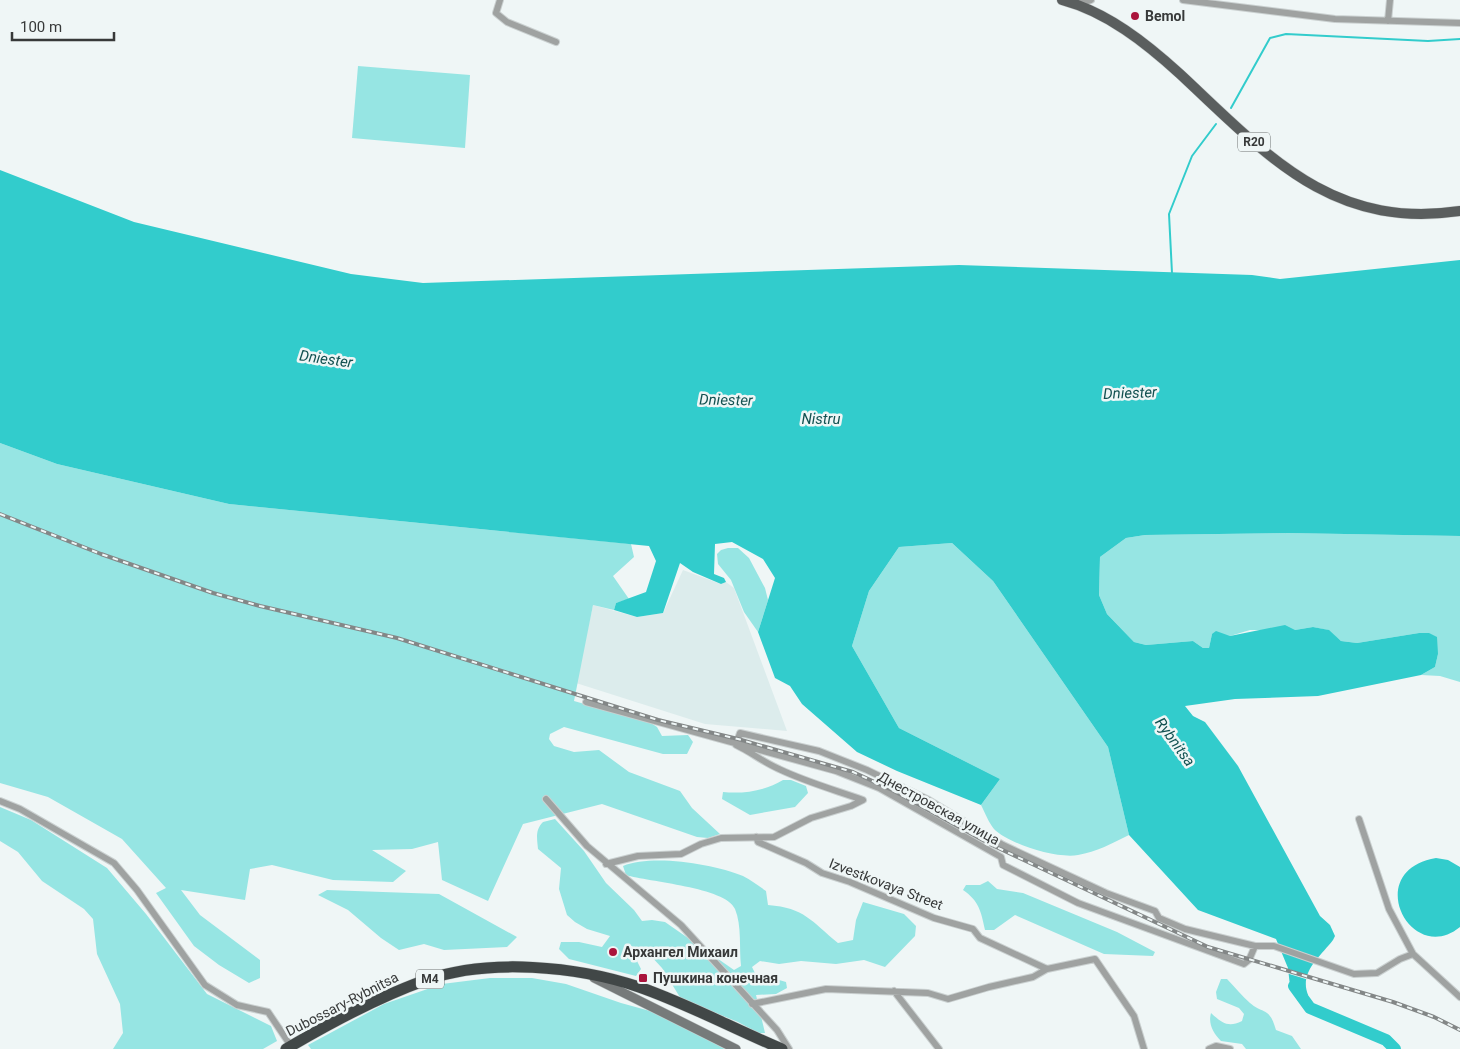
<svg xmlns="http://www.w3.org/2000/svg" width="1460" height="1049" font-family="Roboto,sans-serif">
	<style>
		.built { fill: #dcecec }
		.green { fill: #96e5e3 }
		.water { fill: #32cccc }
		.pier { fill: #eff6f6 }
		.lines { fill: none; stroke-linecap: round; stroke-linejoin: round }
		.stream { stroke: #32cccc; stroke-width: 2 }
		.river { stroke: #32cccc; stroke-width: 12 }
		.street-casing { stroke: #cad0d0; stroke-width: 8 }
		.secondary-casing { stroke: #cad0d0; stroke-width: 10 }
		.primary-casing { stroke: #cad0d0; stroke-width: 11 }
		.highway-casing { stroke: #cad0d0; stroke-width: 12 }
		.street { stroke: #9fa2a1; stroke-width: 6 }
		.secondary { stroke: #767a7a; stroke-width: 9 }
		.primary { stroke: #5a5e5e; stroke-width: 10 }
		.highway { stroke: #414747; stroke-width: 11 }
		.rail-casing { stroke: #838787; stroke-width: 4 }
		.rail { stroke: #eff6f6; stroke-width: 2; stroke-dasharray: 5.5; stroke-linecap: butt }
		.poi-dot { fill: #aa143c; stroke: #eff6f6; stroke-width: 2 }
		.labels { text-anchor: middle; stroke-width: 5; stroke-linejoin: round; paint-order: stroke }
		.shield { fill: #eff6f6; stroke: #6e7272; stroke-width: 1 }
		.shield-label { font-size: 12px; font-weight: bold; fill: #373939 }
		.poi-label { font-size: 14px; font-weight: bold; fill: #373939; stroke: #eff6f6; text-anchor: start }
		.street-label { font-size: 14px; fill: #373939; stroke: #eff6f6 }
		.water-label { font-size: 15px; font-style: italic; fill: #125151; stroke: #eff6f6 }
	</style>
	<rect width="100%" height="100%" fill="#eff6f6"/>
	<path class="built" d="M683,570L721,584L726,582L734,588L787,731L705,724L576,683L593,605L637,617L663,613Z"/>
	<path class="green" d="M358,66L470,75L465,148L352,138Z
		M0,443L57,464L229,504L631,544L634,557L613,576L629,599L616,603L614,610L593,605L574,701L651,723L657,727L662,736L688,735L693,742L687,754H663L564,727L550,734L549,739L554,746L574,752L599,750L629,772L680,791L692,808L720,834L708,838L697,837L602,804L523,824L488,901L442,880L438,842L412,849L372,850L406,871L393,882L333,880L272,865L250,869L245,900L181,890L200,915L260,960V978L249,983L219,965L194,946L156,893L166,888L122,839L48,797L0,783Z
		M1288,533L1460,536V682L1440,676L1421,675L1435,667L1438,654L1419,633L1357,643L1341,641L1328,630L1313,627L1295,630H1250L1230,636L1212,634L1209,648H1203L1193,641L1146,645L1134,642L1107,614L1099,595L1100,557L1126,538L1145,535Z
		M952,543L993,581L1108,747L1129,835C1113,843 1096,852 1078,855C1057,859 1009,844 994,829C989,823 985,813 981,805L1000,779L899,728L852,646L869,591L899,547Z
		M728,548H738L749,558L765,588L768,600L758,632L744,612L731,580L718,564L717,554L721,550Z
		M783,780H791L806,786L808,793L795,807L750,815L722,799L723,792C743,794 765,791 783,780Z
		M0,807L31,820L107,868L146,914L207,994L271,1026L277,1041L263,1049H113L123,1033L120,1004L97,954L93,919L84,909L42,881L18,852L0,841Z
		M555,819L584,851L606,883L634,910L642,921L652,920L665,922L734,970L741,966C739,948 742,926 735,909C726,887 648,882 626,875L623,866C653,854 713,864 743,876C751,880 759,886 766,891L768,905C805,908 811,921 838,943L853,940L856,920L863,902L904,914L916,926L915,936L885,967L864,960L836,964L801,961L779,964L760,961L752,967L755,973L786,982L787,988L776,994L756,995L765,1033H758L738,1022L681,999L662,968L649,954L629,945L641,969L636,976L569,959L559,949L561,942H579L602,947L610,936L587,929L575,922L567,915L559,889L561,868L538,849C537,838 535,830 543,822Z
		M988,881L997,889L1023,893L1117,932L1155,952L1153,956L1104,954L1015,915L994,930H985C981,911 979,901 963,890L966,885H980Z
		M327,890L439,894L517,937L507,947L444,950L424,944L399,950L381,938L348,910L318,895Z
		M490,978H532L566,984L621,1003L661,1014L725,1049H311L308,1045L384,1004L442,984Z
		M1221,979H1227C1235,987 1242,996 1250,1003C1264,1015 1269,1006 1276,1030L1292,1036L1301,1049H1246L1242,1044L1221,1041C1213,1033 1208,1024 1211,1013C1222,1023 1228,1028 1242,1021L1244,1014L1239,1008L1217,999L1216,992Z"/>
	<path class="water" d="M0,170L134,222L351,274L423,283L959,265L1252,275L1280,279L1460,260V536L1288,533L1145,535L1126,538L1100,557L1099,595L1107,614L1134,642L1146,645L1193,641L1203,648H1209L1212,634L1216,631L1230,636L1285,625L1295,630L1313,627L1329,630L1341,641L1357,643L1419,633H1429L1437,637L1438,654L1435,667L1421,675L1318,696L1235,699L1185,706L1193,716L1205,722L1238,766L1320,916L1330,925L1335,936L1333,940C1320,957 1299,972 1308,995L1298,1001L1290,986L1288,968L1276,939L1198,910L1129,835L1108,747L993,581L952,543L899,547L869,591L852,646L899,728L1000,779L981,805L897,771L857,752L802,704L790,686L775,678L758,632L775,578L763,559L732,542L715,544L714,574L724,578L726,582L721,584L693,572L680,563L663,613L637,617L614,610L616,603L646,592L656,561L649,546L229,504L57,464L0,443Z
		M1436,858L1448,860L1460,867V927C1411,967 1361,871 1436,858Z"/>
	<path class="pier" d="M1285,968L1309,976V980L1286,973Z"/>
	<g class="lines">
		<path class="stream" d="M1231,108L1270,38L1286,34L1428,41L1460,39
			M1172,273L1169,214L1192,156L1216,124"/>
		<path class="river" d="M1294,986L1310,1008L1386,1040L1395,1049"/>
		<defs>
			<path id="street" d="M500,0L496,13L507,22L556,42
				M1183,0L1335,19L1460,23
				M1077,4L1091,0
				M1388,21L1390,0
				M586,702L836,771L879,788L1001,857L1003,865L1078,903L1244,964L1249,960L1255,946
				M546,799L587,846L681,925L777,1030L789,1049
				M0,801L20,809L114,863L137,890L205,985L237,1005L268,1012L291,1046
				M1359,819L1389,909L1413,954
				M756,837L758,842L806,863L822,873L850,882L934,918L973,929L980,938L1047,969L1095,959L1134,1016L1144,1049
				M606,864L638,856L681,854L701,844L721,838L774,837L811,818L851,806L863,800C835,790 806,782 779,769C763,762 751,752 736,745L740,733L819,751L867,770L927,799L1003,845L1106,893L1155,911L1159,918L1185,929L1255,946H1274L1354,974L1377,973L1400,959L1413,954L1460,997
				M894,991L939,1049
				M752,1004L826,989L928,993L948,999L989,987L1033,977L1047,969
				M1209,1049L1216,1046L1230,1049"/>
			<path id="secondary" d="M594,978L736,1049"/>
			<path id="primary" d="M1062,0C1107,12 1146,43 1180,74C1266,154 1331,230 1460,211"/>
			<path id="highway" d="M286,1049C330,1023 378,997 426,980C488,958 577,966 639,987C688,1004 734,1029 782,1049"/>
		</defs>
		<use href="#street" class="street-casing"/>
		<use href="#secondary" class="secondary-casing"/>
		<use href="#primary" class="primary-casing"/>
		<use href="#highway" class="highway-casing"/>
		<use href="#street" class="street"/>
		<use href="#secondary" class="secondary"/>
		<use href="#primary" class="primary"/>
		<use href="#highway" class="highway"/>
		<defs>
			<path id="rail" d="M0,514L101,554L213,593L260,606L397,638L658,720L738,739L853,772L892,790L992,845L1208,947L1393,1002L1434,1017L1460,1030"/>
		</defs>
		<use href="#rail" class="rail-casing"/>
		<use href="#rail" class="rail"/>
	</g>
	<g class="poi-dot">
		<circle cx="1135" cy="16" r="5"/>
		<circle cx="613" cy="952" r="5"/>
		<rect x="638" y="973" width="10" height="10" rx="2.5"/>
	</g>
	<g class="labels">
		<g class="shield">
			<rect x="1238" y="132.5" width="32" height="19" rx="4"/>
			<rect x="416" y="969.5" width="28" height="19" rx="4"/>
		</g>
		<g class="shield-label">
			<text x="1254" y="146">R20</text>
			<text x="430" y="983">M4</text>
		</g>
		<g class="poi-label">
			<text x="1145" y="21">Bemol</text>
			<text x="623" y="957">Архангел Михаил</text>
			<text x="653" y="983">Пушкина конечная</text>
		</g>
		<g class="street-label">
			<text transform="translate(939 808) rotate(29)" y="5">Днестровская улица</text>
			<text transform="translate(886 884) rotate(21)" y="5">Izvestkovaya Street</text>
			<text transform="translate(342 1004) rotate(-27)" y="5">Dubossary-Rybnitsa</text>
		</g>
		<g class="water-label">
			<text transform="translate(326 359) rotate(8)" y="5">Dniester</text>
			<text transform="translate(1130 393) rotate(-2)" y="5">Dniester</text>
			<text transform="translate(726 400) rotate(1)" y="5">Dniester</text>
			<text x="821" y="424">Nistru</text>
			<text transform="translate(1175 742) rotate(54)" y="5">Rybnitsa</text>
		</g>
	</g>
	<path d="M12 32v8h102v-8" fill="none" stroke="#373939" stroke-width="2.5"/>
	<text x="20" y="32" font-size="15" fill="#373939" stroke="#eff6f6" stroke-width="4" paint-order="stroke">100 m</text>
</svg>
